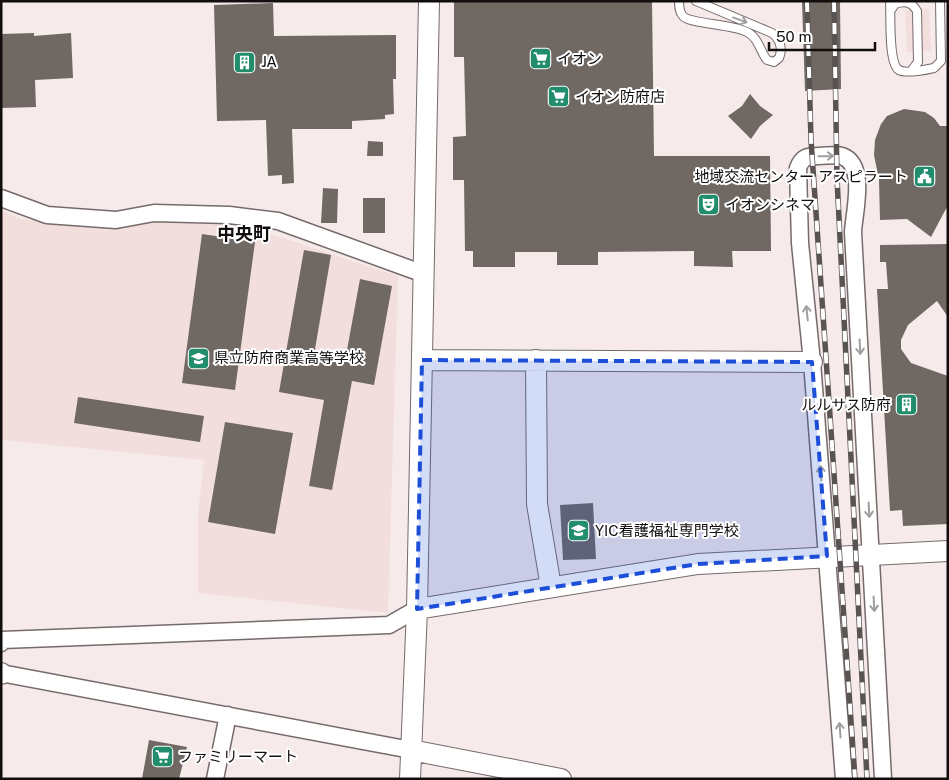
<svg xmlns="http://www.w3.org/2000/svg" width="949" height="780" font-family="'Public Sans','Noto Sans JP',sans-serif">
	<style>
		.built { fill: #f2dedc }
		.building { fill: #6f6863 }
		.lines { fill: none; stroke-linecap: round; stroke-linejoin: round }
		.service-casing { stroke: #756b6a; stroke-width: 10 }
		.minor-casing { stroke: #756b6a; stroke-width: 19 }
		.tertiary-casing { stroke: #756b6a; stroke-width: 22 }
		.service { stroke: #fff; stroke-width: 8 }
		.minor { stroke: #fff; stroke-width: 16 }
		.tertiary { stroke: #fff; stroke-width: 20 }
		.rail-casing { stroke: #595352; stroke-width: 5.5 }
		.rail { stroke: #fff; stroke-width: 4; stroke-dasharray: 11; stroke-linecap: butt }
		.oneway { stroke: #a09f9e }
		.marked { fill: #1d4ed8; fill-opacity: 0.2; stroke: #1d4ed8; stroke-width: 4; stroke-dasharray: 10 6; stroke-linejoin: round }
		.labels { text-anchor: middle; stroke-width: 4; stroke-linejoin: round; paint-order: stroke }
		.poi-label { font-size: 15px; fill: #110e0d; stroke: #fff; text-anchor: start }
		.quarter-label { font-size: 18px; font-weight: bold; fill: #110e0d; stroke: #fff }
	</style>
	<rect width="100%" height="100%" fill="#f6ebea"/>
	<path class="built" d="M929,9L931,51L907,52L905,10Z
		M1,210L20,219L105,225L169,217L256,229L398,276L388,613L198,593V515L204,460L1,440Z"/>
	<path class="building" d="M454,1H652L654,156H770L771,251H732L733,267L694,266V251L598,252V265H557V252H515V267H473V251H465L464,180H453V137L466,136L464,57H454Z
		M802,1H840L841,89L805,91Z
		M273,3L274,36L396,35V79H393L394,114L385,115V119L352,121V129H292L294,183L282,184V175L268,176L266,120L217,121L214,5Z
		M34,33V36L71,33L73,78L35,80L36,107L1,108V34Z
		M750,94L760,106L773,115L760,126L751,139L728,116L742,106Z
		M904,109L925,112L934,118L940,126H948V205L931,237L907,219L880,220L879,180L874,155L875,140L881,124L887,116Z
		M368,141L383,142V156H367Z
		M323,188L338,189L337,223H321Z
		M363,198H385V233H363Z
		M202,234L255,242L235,390L182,383Z
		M948,244V317L937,301L908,325L901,340V349L911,363L948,376V524L903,526L902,510L890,511L877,289H888L886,262H880V245Z
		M304,250L331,255L314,355L345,361L360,279L392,286L374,385L352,381L332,490L309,486L324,400L279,392Z
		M78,397L204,416L200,442L74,423Z
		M225,422L293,433L275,534L208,522Z
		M593,503L596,559L563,560L560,505Z
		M149,740L187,747L179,779H142Z"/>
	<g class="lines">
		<defs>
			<path id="service" d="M679,1C679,6 679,12 683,16C689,24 733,24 747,32C758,37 760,51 767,60L774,62L779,58C783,49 780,39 772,33L696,1
				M890,1C891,14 888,64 899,70C906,74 925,70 934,68L941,61L940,1
				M891,10L895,4C904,1 911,1 917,11L918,62L912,70"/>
			<path id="minor" d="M1,198L47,215L116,220L154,213L229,215L278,221L424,274
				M1,643L2,640L389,625L417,609
				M1,673L411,750
				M215,779L228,715
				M844,779L812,362L800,243L798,168C802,157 807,156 819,156C826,156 836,154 842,156C867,165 854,212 853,232L883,779"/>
			<path id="tertiary" d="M422,360L812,362
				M536,360L537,504L551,587
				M417,609L698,564L948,551
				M1,674V673
				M411,750L561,779
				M410,779L417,609L429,1"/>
		</defs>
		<use href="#service" class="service-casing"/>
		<use href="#minor" class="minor-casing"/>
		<use href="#tertiary" class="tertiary-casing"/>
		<use href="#service" class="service"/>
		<use href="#minor" class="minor"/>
		<use href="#tertiary" class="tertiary"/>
		<defs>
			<path id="rail" d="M807,1L811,140L855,779
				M834,1L837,178L867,779"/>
		</defs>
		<use href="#rail" class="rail-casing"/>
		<use href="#rail" class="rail"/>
	</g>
	<defs><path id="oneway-shaft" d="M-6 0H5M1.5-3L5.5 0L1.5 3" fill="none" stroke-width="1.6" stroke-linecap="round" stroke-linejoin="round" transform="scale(1.25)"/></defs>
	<g class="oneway">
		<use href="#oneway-shaft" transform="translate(740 20) rotate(20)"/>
		<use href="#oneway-shaft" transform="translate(826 156) rotate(-1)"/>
		<use href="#oneway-shaft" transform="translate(807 313) rotate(-96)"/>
		<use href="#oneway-shaft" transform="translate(860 347) rotate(87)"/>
		<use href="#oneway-shaft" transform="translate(821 473) rotate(-94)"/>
		<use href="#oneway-shaft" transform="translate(869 510) rotate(87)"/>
		<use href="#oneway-shaft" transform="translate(874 604) rotate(87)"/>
		<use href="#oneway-shaft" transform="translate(840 730) rotate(-94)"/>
	</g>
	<path class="marked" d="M422,360L812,362L827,556L698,564L417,609Z"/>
	<defs>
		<symbol id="supermarket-square" viewBox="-11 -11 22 22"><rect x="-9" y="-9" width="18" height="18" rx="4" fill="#218d6c" stroke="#fff"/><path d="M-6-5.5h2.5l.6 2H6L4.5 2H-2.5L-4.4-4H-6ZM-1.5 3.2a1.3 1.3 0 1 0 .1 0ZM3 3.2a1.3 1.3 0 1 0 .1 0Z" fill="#fff"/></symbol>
		<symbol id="building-square" viewBox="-11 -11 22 22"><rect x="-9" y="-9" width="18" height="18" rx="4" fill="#218d6c" stroke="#fff"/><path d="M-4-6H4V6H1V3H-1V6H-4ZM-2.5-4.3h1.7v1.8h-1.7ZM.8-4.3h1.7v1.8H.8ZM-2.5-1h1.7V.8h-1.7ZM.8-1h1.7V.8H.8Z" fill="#fff"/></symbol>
		<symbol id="civic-square" viewBox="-11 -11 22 22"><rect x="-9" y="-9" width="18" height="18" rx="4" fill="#218d6c" stroke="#fff"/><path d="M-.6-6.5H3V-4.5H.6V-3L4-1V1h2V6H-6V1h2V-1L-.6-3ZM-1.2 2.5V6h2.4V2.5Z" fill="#fff"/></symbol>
		<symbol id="theatre-square" viewBox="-11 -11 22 22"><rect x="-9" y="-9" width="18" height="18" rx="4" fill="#218d6c" stroke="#fff"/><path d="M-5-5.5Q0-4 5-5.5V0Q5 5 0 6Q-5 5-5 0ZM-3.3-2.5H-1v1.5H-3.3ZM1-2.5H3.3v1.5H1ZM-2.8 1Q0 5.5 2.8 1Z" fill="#fff"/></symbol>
		<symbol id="school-square" viewBox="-11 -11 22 22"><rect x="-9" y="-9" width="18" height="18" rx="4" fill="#218d6c" stroke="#fff"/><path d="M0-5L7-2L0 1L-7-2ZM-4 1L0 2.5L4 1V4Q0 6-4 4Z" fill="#fff"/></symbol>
		<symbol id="university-square" viewBox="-11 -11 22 22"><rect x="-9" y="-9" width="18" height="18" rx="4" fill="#218d6c" stroke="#fff"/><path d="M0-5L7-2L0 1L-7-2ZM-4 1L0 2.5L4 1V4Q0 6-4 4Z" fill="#fff"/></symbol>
	</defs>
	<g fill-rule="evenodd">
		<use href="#supermarket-square" x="528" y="46" width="25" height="25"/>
		<use href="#building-square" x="232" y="50" width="25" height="25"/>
		<use href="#supermarket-square" x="546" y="84" width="25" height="25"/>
		<use href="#civic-square" x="912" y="164" width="25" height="25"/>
		<use href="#theatre-square" x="696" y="192" width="25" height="25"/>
		<use href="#school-square" x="186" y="346" width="25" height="25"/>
		<use href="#building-square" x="894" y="392" width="25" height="25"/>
		<use href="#university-square" x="566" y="518" width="25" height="25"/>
		<use href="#supermarket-square" x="150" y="744" width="25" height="25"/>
	</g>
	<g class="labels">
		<g class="poi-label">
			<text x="557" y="64">イオン</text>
			<text x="261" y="67">JA</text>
			<text x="575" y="102">イオン防府店</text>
			<text x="908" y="182" text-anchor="end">地域交流センター アスピラート</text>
			<text x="725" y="210">イオンシネマ</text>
			<text x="214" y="363">県立防府商業高等学校</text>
			<text x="891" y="410" text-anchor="end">ルルサス防府</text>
			<text x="595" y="536">YIC看護福祉専門学校</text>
			<text x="178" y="762">ファミリーマート</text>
		</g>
		<g class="quarter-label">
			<text x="244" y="240">中央町</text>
		</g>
	</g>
	<rect width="949" height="780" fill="none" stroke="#110e0d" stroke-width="5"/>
	<path d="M769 42v8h106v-8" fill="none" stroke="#110e0d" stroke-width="2.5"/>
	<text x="776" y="42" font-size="15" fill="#110e0d" stroke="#ffffff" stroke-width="4" paint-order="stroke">50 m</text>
</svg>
